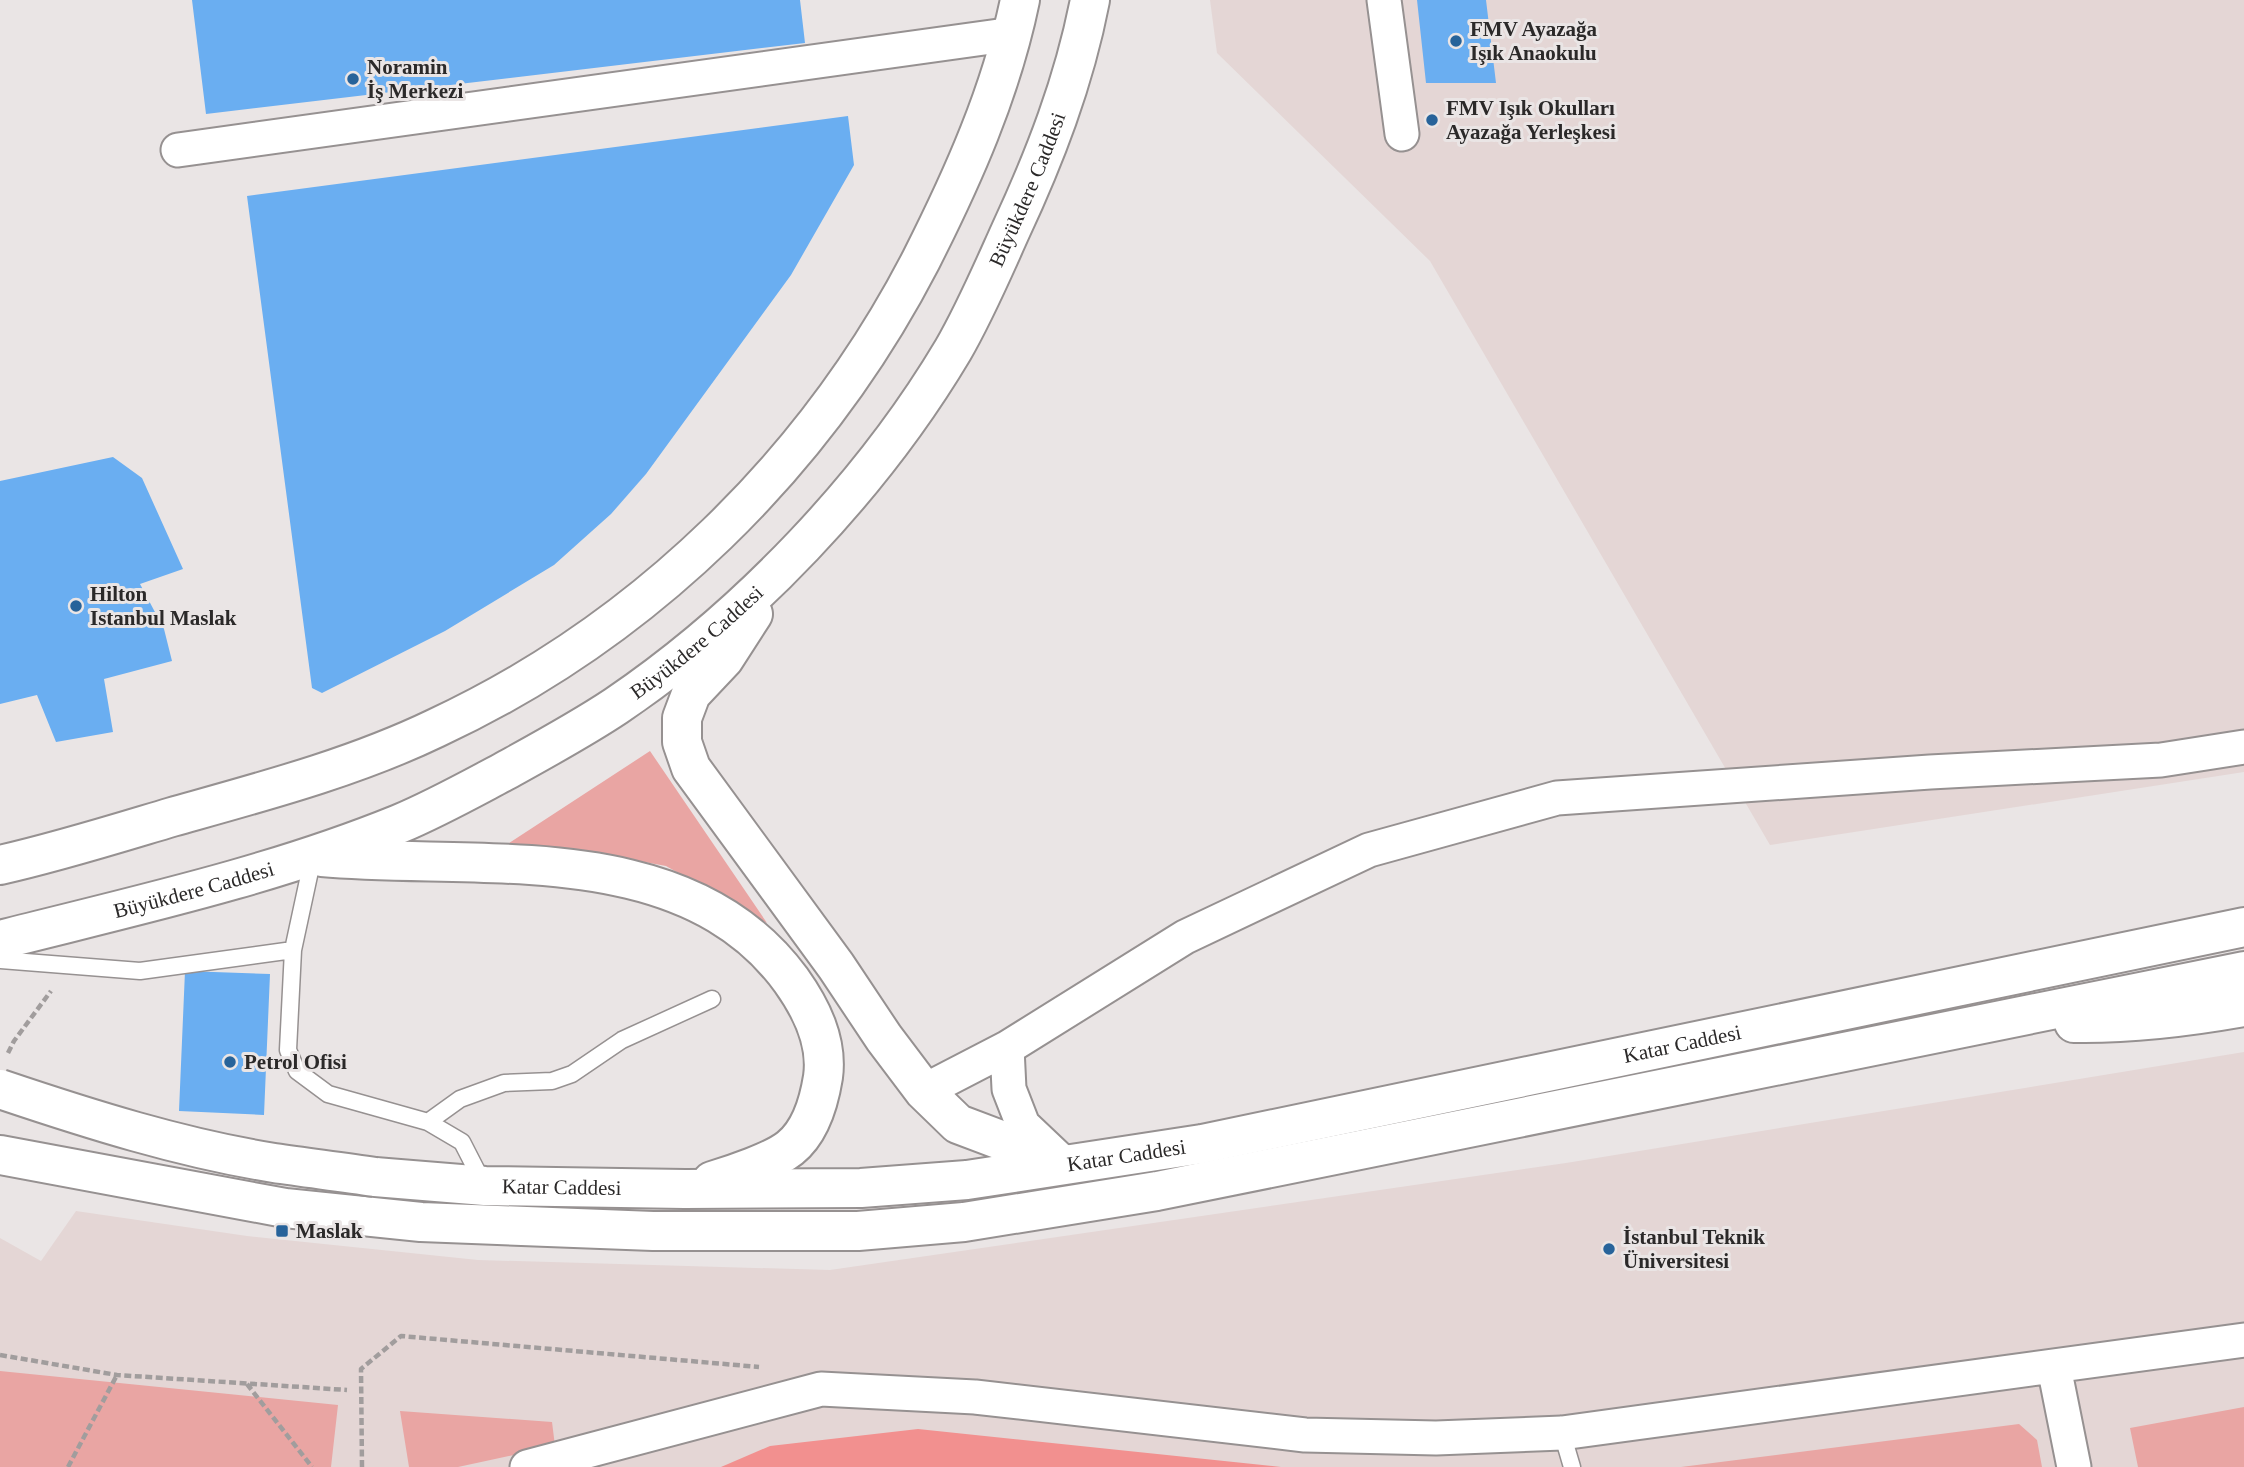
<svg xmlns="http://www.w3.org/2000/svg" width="2244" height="1467" font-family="Georgia,serif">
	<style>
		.built { fill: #e4d6d5 }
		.green { fill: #e9a5a3 }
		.forest { fill: #f2908f }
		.building { fill: #6aaef1 }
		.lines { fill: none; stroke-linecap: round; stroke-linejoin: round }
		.lane-casing { stroke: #969191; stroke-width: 19 }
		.street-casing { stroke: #969191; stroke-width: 37 }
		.primary-casing { stroke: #969191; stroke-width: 42 }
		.path { stroke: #a19d9d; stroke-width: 4.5; stroke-dasharray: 7 3.5; stroke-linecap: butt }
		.lane { stroke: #fff; stroke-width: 16 }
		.street { stroke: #fff; stroke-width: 33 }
		.primary { stroke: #fff; stroke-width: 38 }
		.primary-bridge-casing { stroke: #969191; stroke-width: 42; stroke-linecap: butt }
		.primary-bridge { stroke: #fff; stroke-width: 38 }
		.poi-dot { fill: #27639a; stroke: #eae5e5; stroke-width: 2.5 }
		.labels { text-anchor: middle; stroke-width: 6; stroke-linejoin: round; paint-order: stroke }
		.poi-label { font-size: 21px; font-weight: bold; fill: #2b2929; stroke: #eae5e5; text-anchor: start }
		.street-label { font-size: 21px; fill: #2b2929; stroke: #eae5e5 }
	</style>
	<rect width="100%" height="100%" fill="#eae5e5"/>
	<path class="built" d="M1210,0H2244V772L1770,845L1430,261L1217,53Z
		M2244,1052V1467H0V1238L41,1261L76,1211L247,1236L478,1260L830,1270L1566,1163Z"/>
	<path class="green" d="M650,751L767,923L666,866L579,850L503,847Z
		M0,1371L338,1405L331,1467H0Z
		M2244,1407V1467H2138L2130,1428Z
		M400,1411L552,1422L555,1446L458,1467H409Z
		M2019,1424L2037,1440L2042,1467H1681Z"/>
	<path class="forest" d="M918,1429L1281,1467H721L770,1446Z"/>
	<path class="building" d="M192,0H800L805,43L206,114Z
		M1417,0H1486L1496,83H1426Z
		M848,116L854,165L791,275L646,474L611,514L554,565L445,631L322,693L312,688L247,196Z
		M113,457L142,478L183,569L140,584L164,629L172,661L104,679L113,732L56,742L37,695L0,704V481Z
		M185,971L270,974L264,1115L179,1111Z"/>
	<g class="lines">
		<defs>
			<path id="lane" d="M313,857L293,950L288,1050L297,1071L328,1094L428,1122L462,1142L483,1183
				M0,960L140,971L293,950
				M428,1122L460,1099L504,1083L552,1081L572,1074L622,1040L712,999
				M1562,1433L1572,1467"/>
			<path id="street" d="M1384,0L1402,134
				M178,150L1013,34
				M1007,1048L1185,937L1369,850L1557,798L1930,772L2161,760L2244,747
				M924,1091L1007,1048L1009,1089L1023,1125L1061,1161
				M2054,1367L2074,1467
				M527,1467L821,1389L975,1397L1305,1435L1436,1438L1562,1433L2244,1340"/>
			<g id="primary">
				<path d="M753,614L724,659L691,694L682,718V742L691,768L836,966L884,1038L924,1091L958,1124L1064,1164"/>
				<path d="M322,857C477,871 685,835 791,980C811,1008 828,1041 823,1077C819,1102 810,1132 790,1148C774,1161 732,1175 712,1181"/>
				<path d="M0,865C58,852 115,834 172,817C261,792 353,768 436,728C644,631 816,463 921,260C963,177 1001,92 1020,0"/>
				<path id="s1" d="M0,940C134,906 271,876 399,824C435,809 469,790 503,772C541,751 580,730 616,706C747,617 872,486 953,350C975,312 992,272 1010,232C1045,157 1074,82 1090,0"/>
				<path d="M2074,1023C2131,1024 2188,1017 2244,1007"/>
				<path d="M0,1155L285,1208L421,1222L653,1231H858L964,1222L1157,1191L2244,971"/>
				<path id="s2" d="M375,1177L485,1186L685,1189L861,1188L967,1180L1202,1144L2244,927"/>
			</g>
		</defs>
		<use href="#lane" class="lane-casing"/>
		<use href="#street" class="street-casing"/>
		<use href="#primary" class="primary-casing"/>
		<path class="path" d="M8,1053L14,1041L51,991
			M0,1355L117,1375L347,1390
			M247,1384L312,1467
			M68,1467L117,1375
			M362,1467L361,1369L401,1336L759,1367"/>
		<use href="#lane" class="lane"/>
		<use href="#street" class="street"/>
		<use href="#primary" class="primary"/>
		<defs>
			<path id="primary-bridge" d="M0,1089C89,1119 181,1148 274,1163C308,1168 342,1172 375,1177"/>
		</defs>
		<use href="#primary-bridge" class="primary-bridge-casing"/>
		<use href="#primary-bridge" class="primary-bridge"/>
	</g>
	<g class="poi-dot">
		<circle cx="1456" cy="41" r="7"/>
		<circle cx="353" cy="79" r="7"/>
		<circle cx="1432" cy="120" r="7"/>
		<circle cx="76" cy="606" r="7"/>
		<circle cx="230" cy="1062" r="7"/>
		<rect x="275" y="1224" width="14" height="14" rx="3.5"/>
		<circle cx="1609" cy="1249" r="7"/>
	</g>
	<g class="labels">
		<g class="poi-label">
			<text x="1470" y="36">FMV Ayazağa<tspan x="1470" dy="24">Işık Anaokulu</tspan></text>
			<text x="367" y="74">Noramin<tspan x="367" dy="24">İş Merkezi</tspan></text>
			<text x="1446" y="115">FMV Işık Okulları<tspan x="1446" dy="24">Ayazağa Yerleşkesi</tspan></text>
			<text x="90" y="601">Hilton<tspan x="90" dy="24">Istanbul Maslak</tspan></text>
			<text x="244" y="1069">Petrol Ofisi</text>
			<text x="296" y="1238">Maslak</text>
			<text x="1623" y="1244">İstanbul Teknik<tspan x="1623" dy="24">Üniversitesi</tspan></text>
		</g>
		<g class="street-label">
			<text dy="7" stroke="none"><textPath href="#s1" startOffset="1334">Büyükdere Caddesi</textPath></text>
			<text dy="7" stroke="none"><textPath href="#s1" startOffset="766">Büyükdere Caddesi</textPath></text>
			<text dy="7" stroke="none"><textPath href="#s1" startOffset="200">Büyükdere Caddesi</textPath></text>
			<text dy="7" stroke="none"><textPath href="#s2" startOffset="1321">Katar Caddesi</textPath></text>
			<text dy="7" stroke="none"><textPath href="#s2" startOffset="754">Katar Caddesi</textPath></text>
			<text dy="7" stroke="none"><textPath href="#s2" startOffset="187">Katar Caddesi</textPath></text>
		</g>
	</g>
</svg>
